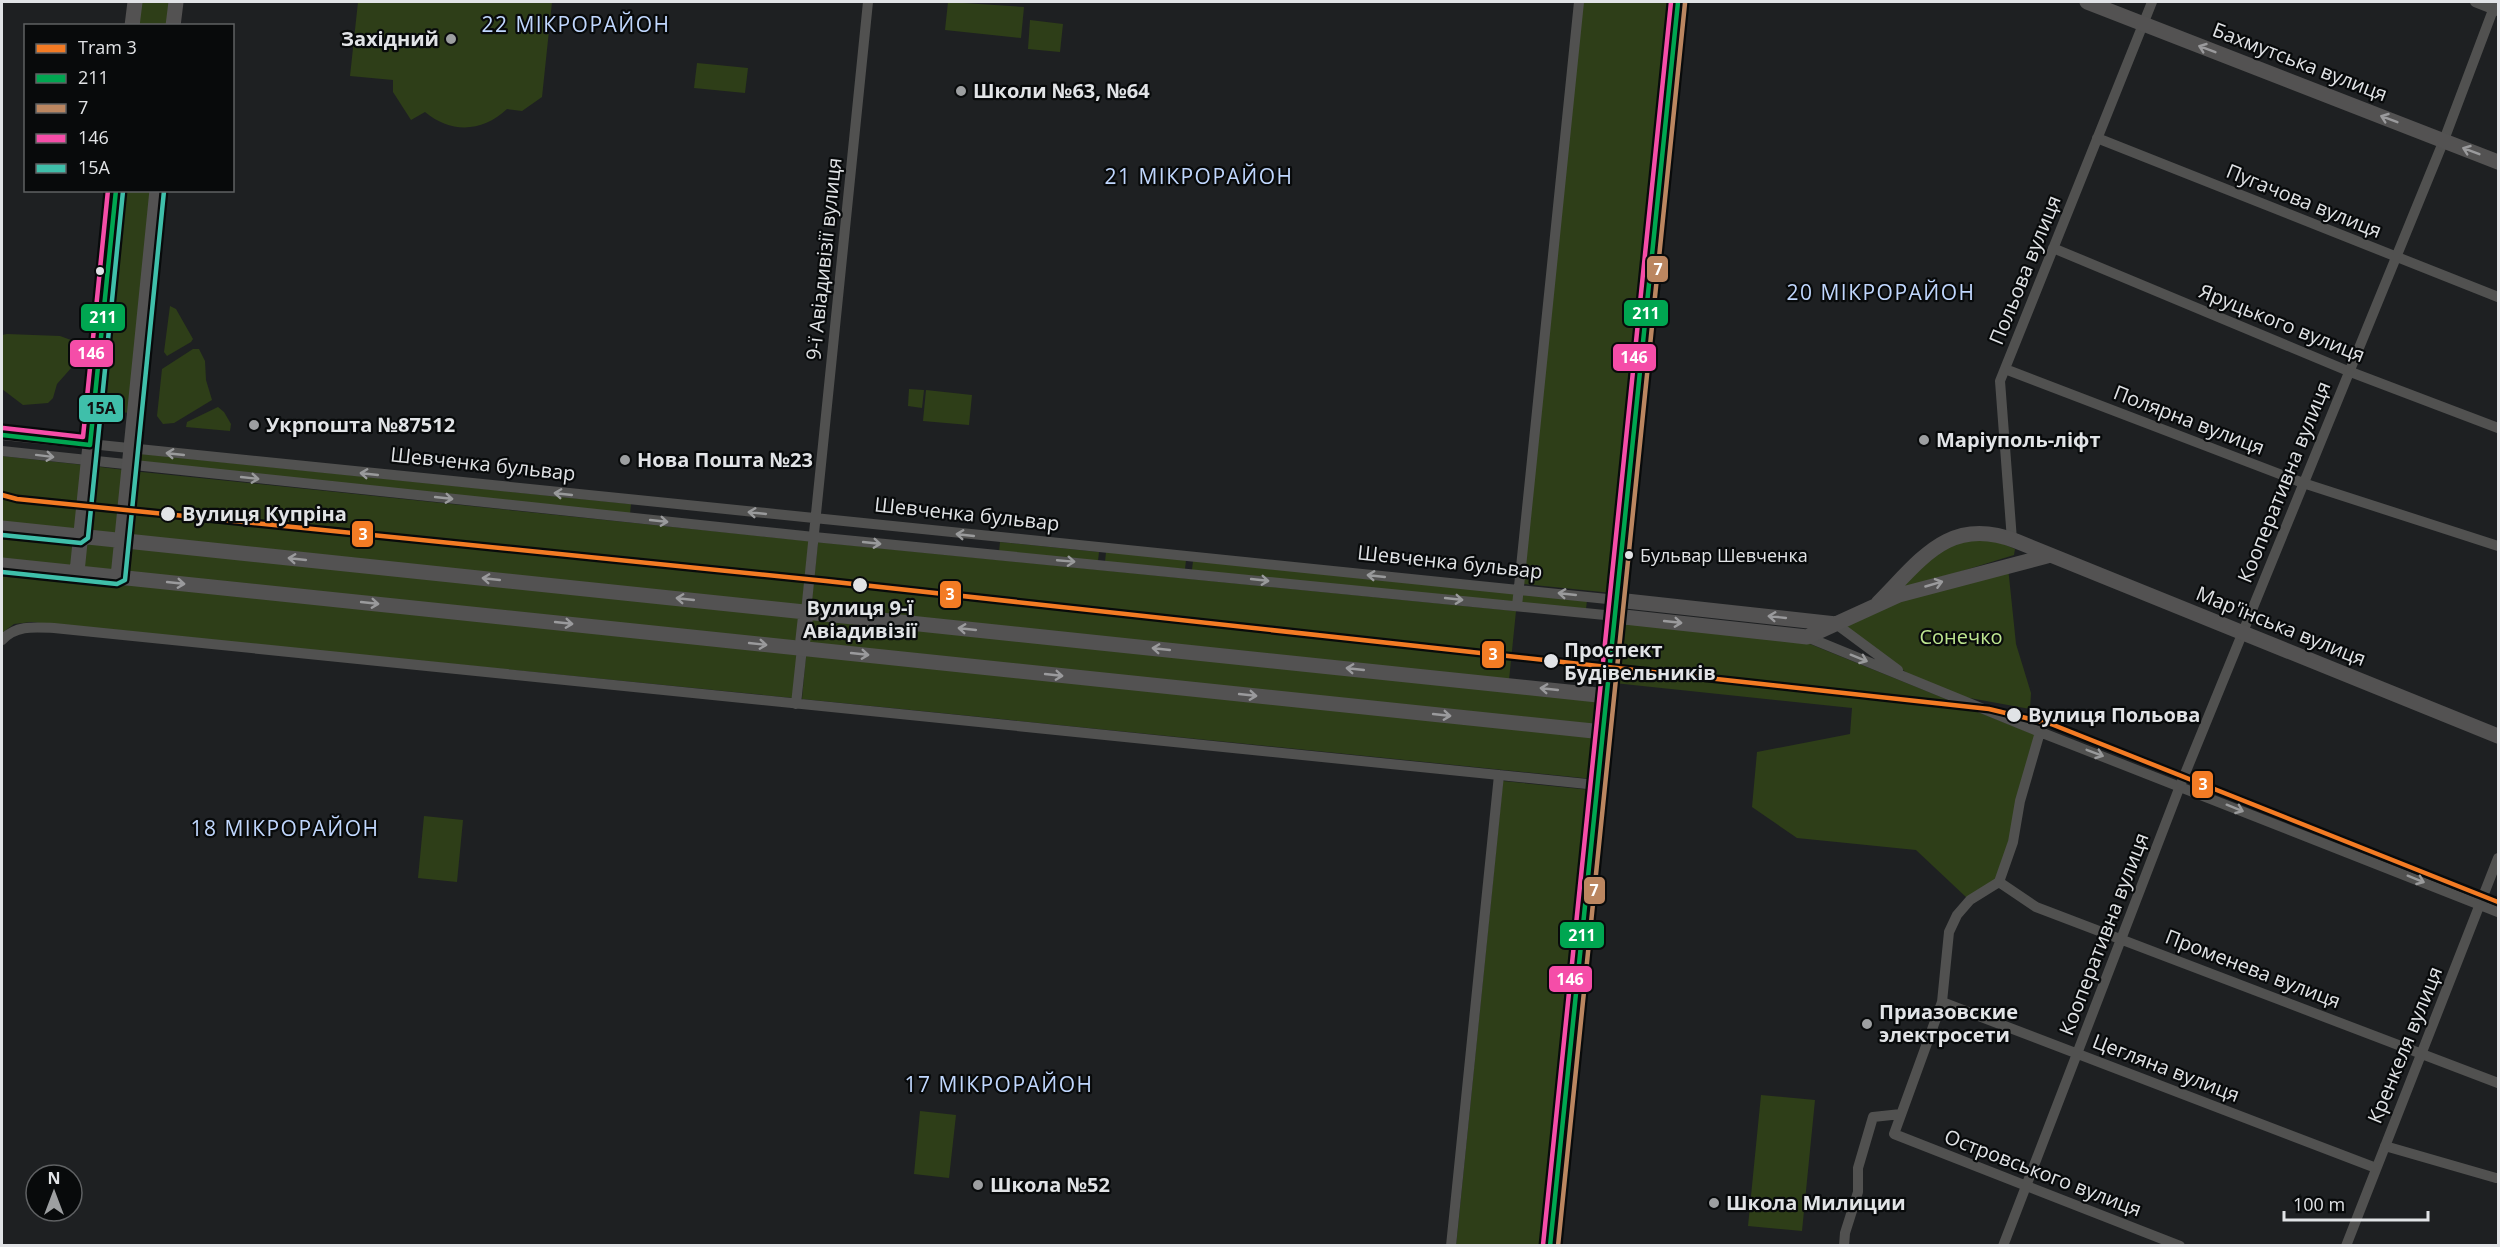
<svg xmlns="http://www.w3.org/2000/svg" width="2500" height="1247" font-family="'Open Sans',sans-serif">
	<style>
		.green { fill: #2e3e18 }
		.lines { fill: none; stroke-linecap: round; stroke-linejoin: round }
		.street { stroke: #515150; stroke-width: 10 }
		.secondary { stroke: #535252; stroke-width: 15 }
		.bus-1-casing { stroke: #080a0b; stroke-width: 9 }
		.bus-2-casing { stroke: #080a0b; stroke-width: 9 }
		.bus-3-casing { stroke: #080a0b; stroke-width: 9 }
		.bus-4-casing { stroke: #080a0b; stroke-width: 9 }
		.bus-1 { stroke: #00a651; stroke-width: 4.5 }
		.bus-2 { stroke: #bb8660; stroke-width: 4.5 }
		.bus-3 { stroke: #f54da8; stroke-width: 4.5 }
		.bus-4 { stroke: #3fbfaa; stroke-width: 4.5 }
		.tram-1-casing { stroke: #080a0b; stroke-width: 9 }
		.tram-1 { stroke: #f37b24; stroke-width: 4.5 }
		.oneway { stroke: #9a9a9c }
		.oneway2 { stroke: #999a9b }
		.poi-dot { fill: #9d9fa1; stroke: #080a0b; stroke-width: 2 }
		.bus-dot { fill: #e1e3e6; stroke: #080a0b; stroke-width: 2 }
		.labels { text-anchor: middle; stroke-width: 4.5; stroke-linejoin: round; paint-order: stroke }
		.bus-label { font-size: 18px; fill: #e1e3e6; stroke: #080a0b; text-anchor: start }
		.poi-label { font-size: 20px; font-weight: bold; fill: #e1e3e6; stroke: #080a0b; text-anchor: start }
		.street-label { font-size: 20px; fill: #e1e3e6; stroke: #080a0b }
		.stop-label { font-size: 20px; font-weight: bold; fill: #e1e3e6; stroke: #080a0b; text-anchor: start }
		.park-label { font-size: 20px; fill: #bee790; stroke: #080a0b }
		.neighbourhood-label { font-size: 21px; letter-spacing: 1.5px; fill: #c0d7fe; stroke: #080a0b }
		.line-badge { stroke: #080a0b; stroke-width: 2 }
		.badge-label { font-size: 16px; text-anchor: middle; font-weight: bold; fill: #fff }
		.pale-badge-label { font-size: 16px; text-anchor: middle; font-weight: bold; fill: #111 }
	</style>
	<rect width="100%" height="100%" fill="#1e2022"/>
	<path class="green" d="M139,2H171L169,25L137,26Z
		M358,2H552L542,97L522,111L507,109C482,133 450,133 425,112L411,120L393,92V80L350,76Z
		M948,2L1024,7L1021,38L945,30Z
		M1583,2H1673L1612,593L1523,584Z
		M1030,20L1063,24L1060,52L1028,49Z
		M697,63L748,68L745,93L694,88Z
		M120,191H152L130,413L98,410Z
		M170,306L176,309L193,339L191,342L167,356L164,352Z
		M7,334L60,336L71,340L72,367L57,384L53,398L48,403L23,405L2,389V335Z
		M193,349H199L205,361L206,380L212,400L174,423L163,424L157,416L162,369Z
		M909,389L924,390L922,408L908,406Z
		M926,390L972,395L969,425L923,421Z
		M218,407L224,412L231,424L230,431L186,427L187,422Z
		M134,453L631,504L630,514L133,462Z
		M2,456L84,465L77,530L2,522Z
		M92,466L125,470L119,535L85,531Z
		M132,471L809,541L802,606L126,535Z
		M2,533L76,540L73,567L2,560Z
		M1987,537L2015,549L2014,555L1897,591L1946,545Z
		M85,541L117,545L115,571L82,568Z
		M818,542L1516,611L1509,680L811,607Z
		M1000,542L1099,552L1098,561L999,552Z
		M125,546L801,616L798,643L122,572Z
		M1106,552L1186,560L1185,569L1105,562Z
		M1193,561L1514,592L1513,602L1192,570Z
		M2008,567L2016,644L2031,693L2030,709L1964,697L1911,676L1842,624L1880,605Z
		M2,570L797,653L793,698L31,622L14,624L2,633Z
		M1522,593L1587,600L1586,609L1521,603Z
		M810,617L1601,700L1598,727L807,644Z
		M1620,622L1805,642L2035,735L2010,841L1996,880L1967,898L1916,850L1797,838L1752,807L1757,752L1850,734L1852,708L1614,683Z
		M806,654L1597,737L1593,779L802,699Z
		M1503,781L1591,790L1545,1245L1456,1246Z
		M424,816L463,820L457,882L418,878Z
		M1761,1095L1815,1100L1802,1231L1748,1226Z
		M920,1111L956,1115L949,1178L914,1174Z"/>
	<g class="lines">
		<path class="street" d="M2475,2L2498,11
			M2097,138L2498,297
			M2053,248L2348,371L2498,428
			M2005,369L2303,483L2498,546
			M2,435L1617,600
			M2,451L814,537L1615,616
			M2012,540L2000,381L2152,2
			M1517,606L1579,2
			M806,612L868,2
			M1836,624L1898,670
			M1807,637L2040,732L2498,912
			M2,640C16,625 34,627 54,628L1597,785
			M796,704L802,648
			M2040,732L2020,801L2013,842L1999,882L1970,900L1957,915L1949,932L1942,1002L1894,1134L2180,1246
			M1999,882L2036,907L2498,1083
			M1942,1002L2376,1168
			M2385,1146L2496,1178
			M1451,1246L1499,775
			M1844,1246L1845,1233L1858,1192V1168L1873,1117L1901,1114
			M2003,1246L2180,786L2444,140L2496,2
			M2346,1246L2498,858"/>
		<path class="secondary" d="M2087,2L2498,162
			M132,26L135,2
			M173,26L176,2
			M2,528L1607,696
			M2,565L1603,732
			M77,572L116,190
			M118,577L157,190
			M1617,600L1836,624
			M1878,603C1921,560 1949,515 2016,541L2498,736
			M1615,616L1807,637L1899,595L2047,556
			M802,648L806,612
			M1550,1246L1678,2"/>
		<defs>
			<path id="bus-1" d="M2,435L90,445
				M90,445L116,190
				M1550,1246L1678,2"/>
			<path id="bus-2" d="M1558,1246L1685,3"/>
			<path id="bus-3" d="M3,428L83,437L108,190
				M1543,1245L1671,2"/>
			<path id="bus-4" d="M2,535L81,543L88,538L123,191
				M2,572L117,584L125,580L164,191"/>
		</defs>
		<use href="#bus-1" class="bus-1-casing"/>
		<use href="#bus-2" class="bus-2-casing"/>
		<use href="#bus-3" class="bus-3-casing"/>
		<use href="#bus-4" class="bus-4-casing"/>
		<use href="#bus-1" class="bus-1"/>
		<use href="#bus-2" class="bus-2"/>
		<use href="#bus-3" class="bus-3"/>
		<use href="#bus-4" class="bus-4"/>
		<defs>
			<path id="tram-1" d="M2,495L17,499L826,581L1989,709L2051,724L2498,902"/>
		</defs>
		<use href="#tram-1" class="tram-1-casing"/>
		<use href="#tram-1" class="tram-1"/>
	</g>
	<defs><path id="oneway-shaft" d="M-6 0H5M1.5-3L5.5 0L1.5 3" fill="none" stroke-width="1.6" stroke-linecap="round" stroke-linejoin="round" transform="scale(1.5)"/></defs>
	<g class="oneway">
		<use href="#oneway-shaft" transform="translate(2207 49) rotate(-159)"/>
		<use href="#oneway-shaft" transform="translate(2389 119) rotate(-159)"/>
		<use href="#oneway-shaft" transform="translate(2471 151) rotate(-159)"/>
		<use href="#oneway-shaft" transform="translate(297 559) rotate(-174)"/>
		<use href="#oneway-shaft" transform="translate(491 579) rotate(-174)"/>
		<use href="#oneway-shaft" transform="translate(176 583) rotate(6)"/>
		<use href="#oneway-shaft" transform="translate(1934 584) rotate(-16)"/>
		<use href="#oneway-shaft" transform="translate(685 599) rotate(-174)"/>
		<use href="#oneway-shaft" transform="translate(370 603) rotate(6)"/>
		<use href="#oneway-shaft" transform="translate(1777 617) rotate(-174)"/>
		<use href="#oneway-shaft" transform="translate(1673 622) rotate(6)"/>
		<use href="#oneway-shaft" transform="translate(564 623) rotate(6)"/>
		<use href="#oneway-shaft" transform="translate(967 629) rotate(-174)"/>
		<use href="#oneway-shaft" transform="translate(758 644) rotate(6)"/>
		<use href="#oneway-shaft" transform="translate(1161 649) rotate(-174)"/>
		<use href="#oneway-shaft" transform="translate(860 654) rotate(6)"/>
		<use href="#oneway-shaft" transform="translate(1355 669) rotate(-174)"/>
		<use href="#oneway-shaft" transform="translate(1054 675) rotate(6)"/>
		<use href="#oneway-shaft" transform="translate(1549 689) rotate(-174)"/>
		<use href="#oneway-shaft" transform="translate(1248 695) rotate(6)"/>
		<use href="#oneway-shaft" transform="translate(1442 715) rotate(6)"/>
	</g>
	<g class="oneway2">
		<use href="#oneway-shaft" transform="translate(175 454) rotate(-174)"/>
		<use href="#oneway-shaft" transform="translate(45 456) rotate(7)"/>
		<use href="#oneway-shaft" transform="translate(369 474) rotate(-174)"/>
		<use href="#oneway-shaft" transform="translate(250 478) rotate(6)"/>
		<use href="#oneway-shaft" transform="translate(563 494) rotate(-174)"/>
		<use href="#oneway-shaft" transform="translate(444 498) rotate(6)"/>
		<use href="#oneway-shaft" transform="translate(757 513) rotate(-174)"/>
		<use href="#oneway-shaft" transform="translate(659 521) rotate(6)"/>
		<use href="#oneway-shaft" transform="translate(965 535) rotate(-174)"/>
		<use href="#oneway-shaft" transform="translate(872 543) rotate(6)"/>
		<use href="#oneway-shaft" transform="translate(1066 561) rotate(5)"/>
		<use href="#oneway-shaft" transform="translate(1376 576) rotate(-174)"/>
		<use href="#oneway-shaft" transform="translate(1260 580) rotate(6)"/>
		<use href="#oneway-shaft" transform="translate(1567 594) rotate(-174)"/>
		<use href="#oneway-shaft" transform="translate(1454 599) rotate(6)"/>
		<use href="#oneway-shaft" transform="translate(1859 658) rotate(22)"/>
		<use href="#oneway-shaft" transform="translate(2095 753) rotate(21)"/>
		<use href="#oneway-shaft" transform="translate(2235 808) rotate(22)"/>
		<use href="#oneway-shaft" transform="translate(2416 879) rotate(22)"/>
	</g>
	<g class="poi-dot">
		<circle cx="451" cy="39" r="6"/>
		<circle cx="961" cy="91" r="6"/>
		<circle cx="254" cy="425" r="6"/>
		<circle cx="1924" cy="440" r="6"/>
		<circle cx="625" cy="460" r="6"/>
		<circle cx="1867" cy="1024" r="6"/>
		<circle cx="978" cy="1185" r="6"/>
		<circle cx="1714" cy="1203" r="6"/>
	</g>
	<g class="bus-dot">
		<circle cx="100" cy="271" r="5"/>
		<circle cx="168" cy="514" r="8"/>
		<circle cx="1629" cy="555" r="5"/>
		<circle cx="860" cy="585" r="8"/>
		<circle cx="1551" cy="661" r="8"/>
		<circle cx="2014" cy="715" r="8"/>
	</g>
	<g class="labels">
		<g class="bus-label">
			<text x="1640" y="562">Бульвар Шевченка</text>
		</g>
		<g class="poi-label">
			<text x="439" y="46" text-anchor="end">Західний</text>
			<text x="973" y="98">Школи №63, №64</text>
			<text x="266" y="432">Укрпошта №87512</text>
			<text x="1936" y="447">Маріуполь-ліфт</text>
			<text x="637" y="467">Нова Пошта №23</text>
			<text x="1879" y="1019">Приазовские<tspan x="1879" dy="23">электросети</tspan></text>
			<text x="990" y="1192">Школа №52</text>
			<text x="1726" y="1210">Школа Милиции</text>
		</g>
		<g class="street-label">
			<text transform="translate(2300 62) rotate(21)" y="7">Бахмутська вулиця</text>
			<text transform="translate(2304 201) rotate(22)" y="7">Пугачова вулиця</text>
			<text transform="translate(824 259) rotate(-84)" y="7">9-ї Авіадивізії вулиця</text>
			<text transform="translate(2025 270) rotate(-68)" y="7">Польова вулиця</text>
			<text transform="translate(2282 323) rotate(22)" y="7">Яруцького вулиця</text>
			<text transform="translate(2189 420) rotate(21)" y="7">Полярна вулиця</text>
			<text transform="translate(483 464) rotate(6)" y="7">Шевченка бульвар</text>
			<text transform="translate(2284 482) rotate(-68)" y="7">Кооперативна вулиця</text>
			<text transform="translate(967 514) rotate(6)" y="7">Шевченка бульвар</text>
			<text transform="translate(1450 562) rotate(6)" y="7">Шевченка бульвар</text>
			<text transform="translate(2281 626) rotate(22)" y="7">Мар'їнська вулиця</text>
			<text transform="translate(2104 934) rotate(-69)" y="7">Кооперативна вулиця</text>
			<text transform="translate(2253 969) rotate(21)" y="7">Променева вулиця</text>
			<text transform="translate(2405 1045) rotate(-68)" y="7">Кренкеля вулиця</text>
			<text transform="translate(2166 1068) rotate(21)" y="7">Цегляна вулиця</text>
			<text transform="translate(2043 1173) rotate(21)" y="7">Островського вулиця</text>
		</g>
		<g class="stop-label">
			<text x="182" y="521">Вулиця Купріна</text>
			<text x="860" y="615" text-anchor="middle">Вулиця 9-ї<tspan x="860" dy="23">Авіадивізії</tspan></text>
			<text x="1564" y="657">Проспект<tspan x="1564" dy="23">Будівельників</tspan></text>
			<text x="2028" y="722">Вулиця Польова</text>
		</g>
		<g class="park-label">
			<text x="1961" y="644">Сонечко</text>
		</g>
		<g class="neighbourhood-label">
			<text x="576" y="32">22 МІКРОРАЙОН</text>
			<text x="1199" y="184">21 МІКРОРАЙОН</text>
			<text x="1881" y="300">20 МІКРОРАЙОН</text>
			<text x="285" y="836">18 МІКРОРАЙОН</text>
			<text x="999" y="1092">17 МІКРОРАЙОН</text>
		</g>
	</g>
	<g class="line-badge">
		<rect x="1646" y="255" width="23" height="28" rx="6" fill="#bb8660"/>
		<rect x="1623" y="299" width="46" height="28" rx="6" fill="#00a651"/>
		<rect x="80" y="303" width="46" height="29" rx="6" fill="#00a651"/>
		<rect x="69" y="339" width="45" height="29" rx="6" fill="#f54da8"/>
		<rect x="1612" y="343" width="45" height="29" rx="6" fill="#f54da8"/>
		<rect x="78" y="394" width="46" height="29" rx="6" fill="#3fbfaa"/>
		<rect x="351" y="520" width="23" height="28" rx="6" fill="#f37b24"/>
		<rect x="939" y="580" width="23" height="29" rx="6" fill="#f37b24"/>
		<rect x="1481" y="640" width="24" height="29" rx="6" fill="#f37b24"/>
		<rect x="2191" y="770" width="23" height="29" rx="6" fill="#f37b24"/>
		<rect x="1583" y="876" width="23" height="29" rx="6" fill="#bb8660"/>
		<rect x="1559" y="921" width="46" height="28" rx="6" fill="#00a651"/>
		<rect x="1548" y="965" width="45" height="28" rx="6" fill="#f54da8"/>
	</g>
	<g class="badge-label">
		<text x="1658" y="275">7</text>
		<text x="1646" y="319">211</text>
		<text x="103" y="323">211</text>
		<text x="91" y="359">146</text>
		<text x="1634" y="363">146</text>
		<text x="363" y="540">3</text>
		<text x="950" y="600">3</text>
		<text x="1493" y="660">3</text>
		<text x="2203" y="790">3</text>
		<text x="1594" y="896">7</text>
		<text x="1582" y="941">211</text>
		<text x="1570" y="985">146</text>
	</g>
	<g class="pale-badge-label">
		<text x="101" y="414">15А</text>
	</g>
	<rect width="2500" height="1247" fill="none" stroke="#e1e3e6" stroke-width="6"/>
	<rect x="24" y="24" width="210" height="168" fill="#080a0b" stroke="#5f6163" stroke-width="1.5"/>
	<rect x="36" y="44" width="30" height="9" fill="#f37b24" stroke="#5f6163" stroke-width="1.5"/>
	<text x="78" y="54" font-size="18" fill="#e1e3e6">Tram 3</text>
	<rect x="36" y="74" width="30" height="9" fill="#00a651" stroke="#5f6163" stroke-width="1.5"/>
	<text x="78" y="84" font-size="18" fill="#e1e3e6">211</text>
	<rect x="36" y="104" width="30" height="9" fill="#bb8660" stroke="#5f6163" stroke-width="1.5"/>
	<text x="78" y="114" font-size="18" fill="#e1e3e6">7</text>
	<rect x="36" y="134" width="30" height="9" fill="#f54da8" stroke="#5f6163" stroke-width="1.5"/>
	<text x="78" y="144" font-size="18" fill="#e1e3e6">146</text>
	<rect x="36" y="164" width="30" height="9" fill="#3fbfaa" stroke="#5f6163" stroke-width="1.5"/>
	<text x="78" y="174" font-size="18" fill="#e1e3e6">15А</text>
	<g transform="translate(54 1193)"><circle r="28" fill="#080a0b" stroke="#5f6163" stroke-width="1.5"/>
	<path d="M0-4.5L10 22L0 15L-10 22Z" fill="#9d9fa1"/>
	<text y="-9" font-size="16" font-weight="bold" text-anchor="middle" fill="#e1e3e6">N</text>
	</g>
	<path d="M2284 1211v9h144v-9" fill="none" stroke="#e1e3e6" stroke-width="3"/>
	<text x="2293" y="1211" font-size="18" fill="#e1e3e6" stroke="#080a0b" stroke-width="4.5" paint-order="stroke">100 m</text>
</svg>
